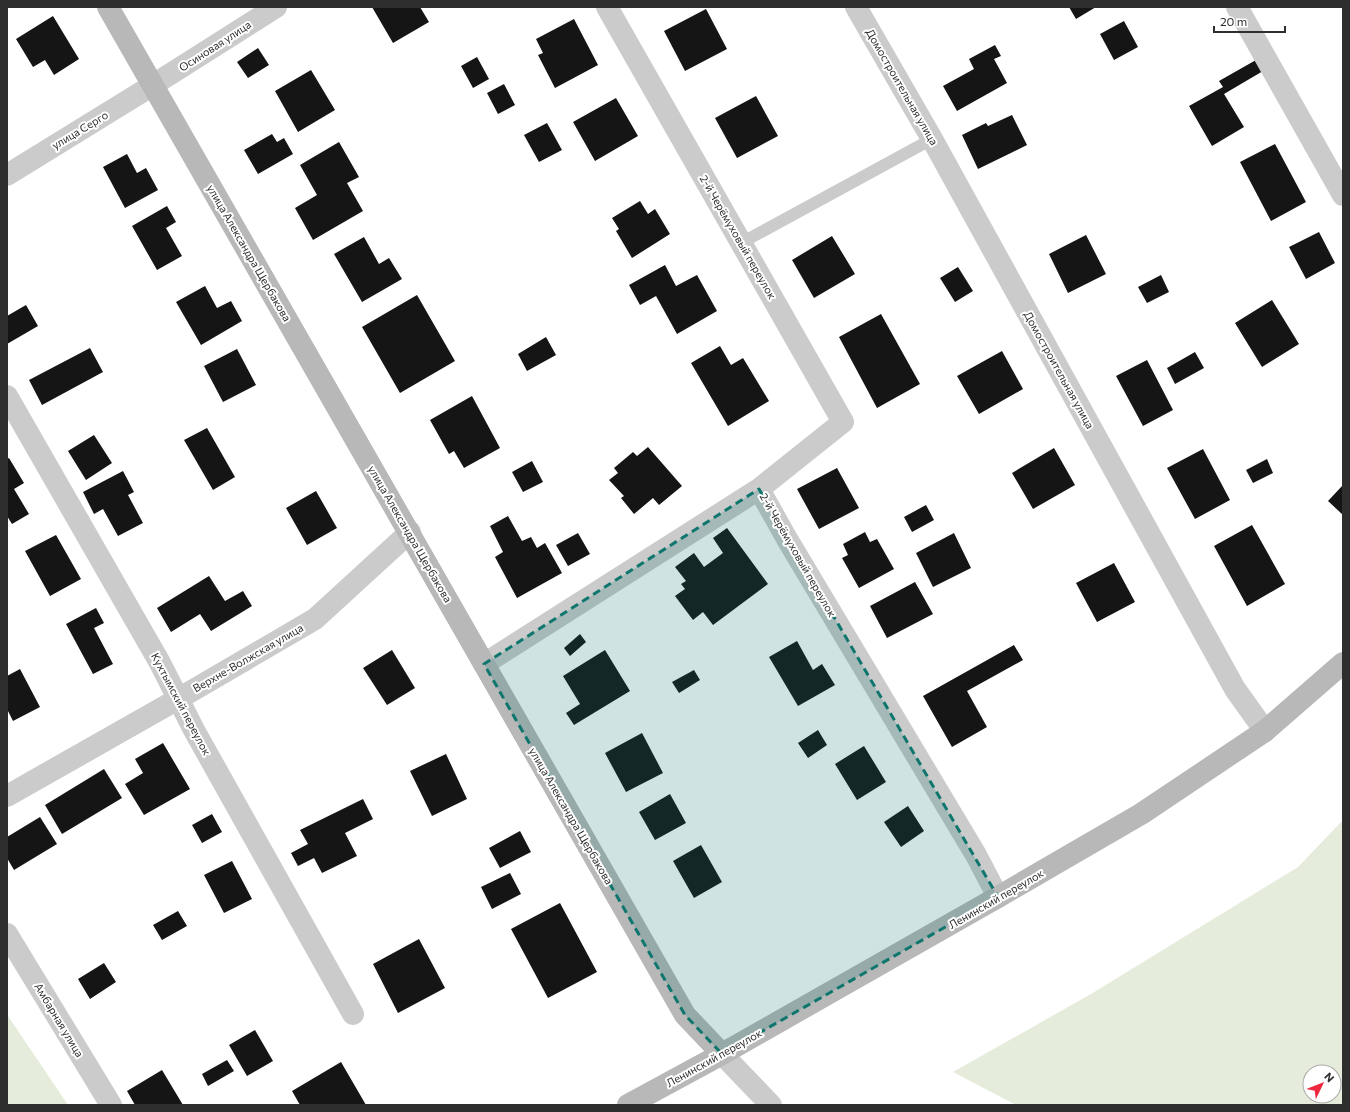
<svg xmlns="http://www.w3.org/2000/svg" width="1350" height="1112" font-family="Commissioner,sans-serif">
	<style>
		.green { fill: #e5ecdb; fill-rule: evenodd }
		.building { fill: #151515 }
		.lines { fill: none; stroke-linecap: round; stroke-linejoin: round }
		.lane { stroke: #cbcbcb; stroke-width: 12 }
		.street { stroke: #cbcbcb; stroke-width: 22 }
		.secondary { stroke: #b8b8b8; stroke-width: 22 }
		.marked { fill: #0f766e; fill-opacity: 0.2; stroke: #0f766e; stroke-width: 3; stroke-dasharray: 8 5; stroke-linejoin: round }
		.labels { text-anchor: middle; stroke-width: 4; stroke-linejoin: round; paint-order: stroke }
		.street-label { font-size: 11px; fill: #2e2e2e; stroke: #fff }
	</style>
	<rect width="100%" height="100%" fill="#fff"/>
	<path class="green" d="M1343,820V1105H1016L953,1072L1091,994L1298,867ZM1310,1072H1334V1096H1310Z
		M8,1016L68,1105H7Z"/>
	<path class="building" d="M372,7H420L429,22L393,43Z
		M1069,7H1096L1076,19Z
		M706,9L727,49L685,71L664,31Z
		M53,16L79,59L54,75L45,60L33,67L16,39Z
		M574,19L598,65L555,88L538,55L543,53L536,39Z
		M1124,21L1138,47L1114,60L1100,34Z
		M995,45L1001,56L994,59L1007,83L957,111L943,86L974,69L969,59Z
		M258,48L269,65L248,78L237,62Z
		M477,57L489,79L473,88L461,66Z
		M1256,60L1263,71L1224,94L1244,127L1212,146L1189,106L1223,87L1219,81Z
		M311,70L335,110L298,132L275,91Z
		M504,84L515,105L498,114L487,93Z
		M756,96L778,136L737,158L715,118Z
		M616,98L638,136L595,161L573,122Z
		M1012,115L1027,145L978,169L962,135L986,123L988,126Z
		M547,123L562,150L539,162L524,135Z
		M272,134L277,142L284,138L293,154L258,174L244,150Z
		M339,142L359,177L347,183L363,211L313,240L295,208L317,195L300,165Z
		M1275,144L1306,202L1271,221L1240,162Z
		M127,154L137,173L146,168L158,190L125,208L103,167Z
		M640,201L648,214L655,209L670,234L632,258L616,231L619,229L612,218Z
		M167,206L176,222L166,228L182,256L157,270L132,226Z
		M1319,232L1335,263L1306,279L1289,247Z
		M1086,235L1106,274L1068,293L1049,254Z
		M832,236L855,274L814,298L792,260Z
		M364,237L379,264L389,258L402,279L362,302L334,254Z
		M665,265L676,286L697,275L717,311L677,334L656,296L640,305L629,285Z
		M958,267L973,291L955,302L940,278Z
		M1161,275L1169,292L1147,303L1138,287Z
		M205,286L217,308L231,301L242,321L201,345L176,302Z
		M417,295L455,361L400,393L362,327Z
		M1272,300L1299,344L1262,367L1235,323Z
		M26,305L38,326L7,344V316Z
		M881,314L920,384L877,408L839,337Z
		M546,337L556,355L527,371L518,354Z
		M720,346L731,365L743,358L769,401L728,426L691,363Z
		M90,348L103,372L42,405L29,380Z
		M237,349L256,385L223,402L204,366Z
		M1002,351L1023,389L979,414L957,376Z
		M1195,352L1204,368L1175,384L1167,368Z
		M1147,360L1173,410L1143,426L1116,376Z
		M472,396L500,448L464,468L454,451L449,454L430,420Z
		M207,428L235,477L213,490L184,440Z
		M94,435L112,463L86,480L68,451Z
		M648,447L682,486L659,505L653,498L634,514L621,498L624,496L609,480L618,473L614,468L633,452L637,456Z
		M1054,448L1075,485L1033,509L1012,473Z
		M1203,449L1230,500L1195,519L1167,468Z
		M9,458L24,483L14,489L29,514L12,524L7,516V459Z
		M1267,459L1273,473L1253,483L1246,470Z
		M532,461L543,482L523,492L512,472Z
		M837,468L859,508L819,529L797,489Z
		M123,471L134,492L128,495L143,523L118,536L103,509L94,514L83,492Z
		M1343,485V515L1328,501Z
		M316,491L337,528L307,545L286,508Z
		M926,505L934,520L912,532L904,517Z
		M508,516L522,541L531,537L537,548L545,543L562,573L517,598L495,557L503,552L490,526Z
		M1252,525L1285,584L1247,606L1214,546Z
		M727,528L768,584L713,625L703,612L693,620L675,596L685,589L681,584L686,581L675,567L694,553L704,567L723,553L713,538Z
		M865,532L870,542L877,539L894,569L859,588L842,558L848,555L843,544Z
		M578,533L590,554L568,566L556,545Z
		M954,533L971,568L933,587L916,553Z
		M56,535L81,579L50,596L25,551Z
		M1114,563L1135,602L1097,622L1076,583Z
		M209,576L225,601L243,591L252,606L211,631L200,614L171,632L157,608Z
		M915,582L933,614L887,638L870,606Z
		M96,608L104,623L94,628L113,664L93,674L66,624Z
		M580,634L586,642L570,656L564,648Z
		M797,641L813,670L822,664L835,685L798,706L769,657Z
		M1014,645L1023,660L967,691L987,727L952,747L923,696Z
		M392,650L415,688L387,705L363,668Z
		M605,650L630,691L574,725L566,713L580,704L563,676Z
		M20,669L40,707L13,721L7,709V676Z
		M694,670L700,680L679,693L672,682Z
		M818,730L827,745L808,758L798,743Z
		M642,733L663,773L626,792L605,753Z
		M163,743L190,789L144,815L125,784L143,773L135,759Z
		M864,746L886,782L857,800L835,764Z
		M446,754L467,799L432,816L410,771Z
		M104,769L122,798L62,834L45,805Z
		M670,794L686,823L655,840L639,812Z
		M363,799L373,819L345,833L357,856L322,873L314,858L298,866L291,853L308,844L300,830Z
		M908,806L924,831L901,847L884,822Z
		M212,814L222,832L202,843L192,825Z
		M40,817L57,844L14,870L7,858V837Z
		M520,831L531,852L500,868L489,848Z
		M701,845L722,882L694,898L673,861Z
		M232,861L252,899L224,913L204,875Z
		M510,873L521,894L492,909L481,887Z
		M560,903L597,972L548,998L511,929Z
		M178,911L187,926L162,940L153,925Z
		M419,939L445,988L398,1013L373,964Z
		M104,963L116,982L90,999L78,979Z
		M255,1030L273,1061L247,1076L229,1045Z
		M227,1060L234,1071L208,1086L202,1074Z
		M341,1062L366,1105H300L292,1091Z
		M162,1070L183,1105H135L127,1091Z"/>
	<g class="lines">
		<path class="lane" d="M741,243L932,139"/>
		<path class="street" d="M607,7L843,422L759,489L787,539L976,855L998,897
			M856,7L932,139L1235,689L1265,731
			M1237,7L1343,195
			M7,175L153,85L276,7
			M7,396L160,663L194,730L353,1014
			M484,664L759,489
			M7,796L178,699L315,619L410,532
			M7,934L111,1105
			M722,1054L771,1105"/>
		<path class="secondary" d="M108,7L685,1015L722,1054
			M628,1105L722,1054L998,897L1141,814L1265,731L1343,663"/>
	</g>
	<path class="marked" d="M759,489L998,897L722,1054L685,1015L484,664Z"/>
	<g class="labels">
		<g class="street-label">
			<text transform="translate(215 46) rotate(-33)" y="4">Осиновая улица</text>
			<text transform="translate(902 87) rotate(60)" y="4">Домостроительная улица</text>
			<text transform="translate(80 130) rotate(-31)" y="4">улица Серго</text>
			<text transform="translate(738 237) rotate(60)" y="4">2-й Черёмуховый переулок</text>
			<text transform="translate(249 253) rotate(60)" y="4">улица Александра Щербакова</text>
			<text transform="translate(1059 370) rotate(61)" y="4">Домостроительная улица</text>
			<text transform="translate(410 534) rotate(60)" y="4">улица Александра Щербакова</text>
			<text transform="translate(798 555) rotate(60)" y="4">2-й Черёмуховый переулок</text>
			<text transform="translate(248 658) rotate(-30)" y="4">Верхне-Волжская улица</text>
			<text transform="translate(181 704) rotate(62)" y="4">Кухтымский переулок</text>
			<text transform="translate(571 816) rotate(60)" y="4">улица Александра Щербакова</text>
			<text transform="translate(996 899) rotate(-30)" y="4">Ленинский переулок</text>
			<text transform="translate(59 1020) rotate(59)" y="4">Амбарная улица</text>
			<text transform="translate(714 1058) rotate(-29)" y="4">Ленинский переулок</text>
		</g>
	</g>
	<rect width="1350" height="1112" fill="none" stroke="#2e2e2e" stroke-width="16"/>
	<g transform="translate(1322 1084) rotate(47)"><circle r="19" fill="#ffffff" stroke="#ababab"/>
	<path d="M0-3L7 15L0 10L-7 15Z" fill="#ee273f"/>
	<text y="-6" font-size="11" font-weight="bold" text-anchor="middle" fill="#2e2e2e">N</text>
	</g>
	<path d="M1214 26v6h71v-6" fill="none" stroke="#2e2e2e" stroke-width="2"/>
	<text x="1220" y="26" font-size="12" fill="#2e2e2e" stroke="#ffffff" stroke-width="3" paint-order="stroke">20 m</text>
</svg>
